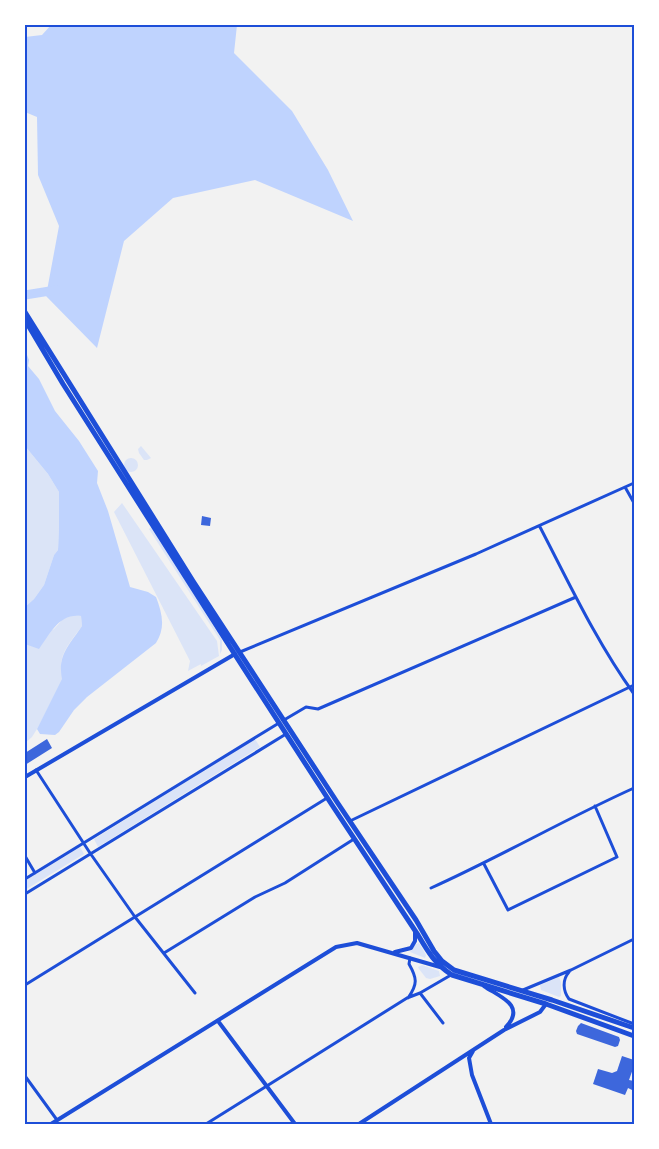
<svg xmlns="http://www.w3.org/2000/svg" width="659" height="1149" font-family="'Crimson Pro',serif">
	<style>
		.green { fill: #dbe4f7 }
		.water { fill: #bfd3fe }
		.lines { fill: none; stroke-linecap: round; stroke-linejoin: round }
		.river { stroke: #bfd3fe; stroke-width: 9 }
		.building { fill: #3d67dc }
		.minor { stroke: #1d4ed8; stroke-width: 3 }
		.tertiary { stroke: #1d4ed8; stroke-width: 4 }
		.primary { stroke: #1d4ed8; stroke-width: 5 }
		.neatline { fill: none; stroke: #1d4ed8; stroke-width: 2 }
	</style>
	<rect width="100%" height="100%" fill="#f2f2f2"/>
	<path class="green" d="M25,446L48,474L59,492V528L58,550L54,555L44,585L34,599L25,607Z
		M141,446L151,458L147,460H144L139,453L138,449Z
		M124 465a7 7 0 1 1 14 0a7 7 0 1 1-14 0Z
		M122,503L217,641L219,656L201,666V664L188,671L190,661L114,512Z
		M152,526L222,640V650L220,654V640L149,529Z
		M71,615L81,616L82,626C69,644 56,656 63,679L37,729L32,737L25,743V644L54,629L63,619Z
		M255,739L260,747L98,847L94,839Z
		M80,847L84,854L25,890V881Z
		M419,943L426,955L425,958L410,952L416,944Z
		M422,965L439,971L440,976L430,979L426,978L419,969L418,967Z
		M559,977L561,982V996L559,997L541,990L540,985Z"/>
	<path class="water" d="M51,25H237L234,53L292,111L328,170L353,221L255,180L173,198L124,241L97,348L46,296L59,226L38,175L37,117L25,112V37L42,35Z
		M25,354L27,355L29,360L28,366L39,379L55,411L79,441L98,471L97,483L108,511L130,587L148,592L156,597C162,613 166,627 156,643L87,697L74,710L59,732L55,735L40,734L37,729L62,679C57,655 70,644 82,626L81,616C59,613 50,634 39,649L25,644V607L34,599L44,585L54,555L58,550L59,528V492L48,474L25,446Z"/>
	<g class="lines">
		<path class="river" d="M25,295L56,290"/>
	</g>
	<path class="building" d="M202,516L211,518L210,526L201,525Z
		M47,739L52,748L25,765V753Z
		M581,1023L619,1037L620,1040L618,1046L615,1047L577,1034L576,1031L578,1026Z
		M622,1056L634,1060V1066L629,1080L634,1081L632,1090L628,1088L625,1095L593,1084L598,1069L612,1073L617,1071Z"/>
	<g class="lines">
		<path class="minor" d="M625,487L634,503
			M540,527C569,583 597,643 634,694
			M240,652L476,554L634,483
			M284,720L306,707L318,709L576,597
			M36,770L90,853L135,917L195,993
			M350,821L634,685
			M25,856L35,873
			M484,864L508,910L617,857L595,806
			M25,879L279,723
			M431,888C500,857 565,819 634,788
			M25,894L286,734
			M164,953L255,897L285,883L354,839
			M569,972C562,980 563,991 569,999L634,1024
			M25,985L327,798
			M523,990L571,970L634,939
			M420,993L443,1023
			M408,998C418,984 417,978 409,964L410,958
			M25,1076L57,1120
			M206,1124L407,998L420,993L451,975"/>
		<path class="tertiary" d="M25,777L235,654
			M395,952L411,948L415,941V932
			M484,986C498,996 527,1005 506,1027
			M218,1021L295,1124
			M473,1051L469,1058L472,1075L491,1124
			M51,1124L336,947L357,943L440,967
			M359,1124L504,1030L540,1012L546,1004"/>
		<path class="primary" d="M25,312L193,581L337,802L416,920L434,951L442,961L454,970L552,1000L634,1028
			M25,320L63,384L230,647L332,805L418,935C428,952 435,964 452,975L546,1004L634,1036"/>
	</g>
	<rect width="659" height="1149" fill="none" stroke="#ffffff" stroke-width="52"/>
	<rect x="26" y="26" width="607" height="1097" class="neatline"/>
</svg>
